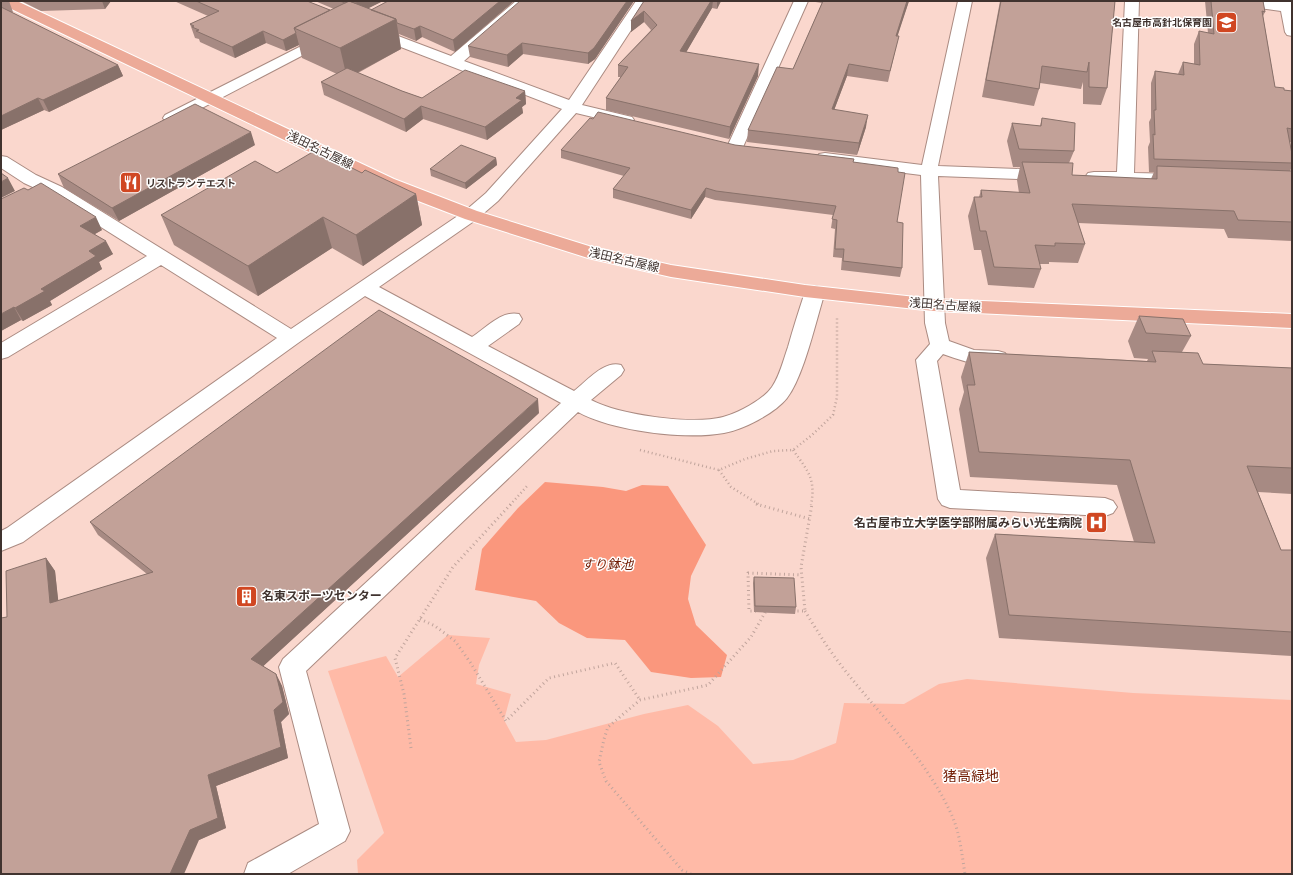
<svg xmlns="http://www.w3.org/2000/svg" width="1293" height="875" font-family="Lato,'Noto Sans JP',sans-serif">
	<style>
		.green { fill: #ffbaa7 }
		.water { fill: #fa977d }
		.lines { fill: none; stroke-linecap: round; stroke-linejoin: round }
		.minor-casing { stroke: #ab8b82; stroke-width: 2 }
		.major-casing { stroke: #fff; stroke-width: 2 }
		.path-far1 { stroke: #c0a49c; stroke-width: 2.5; stroke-dasharray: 1 3; stroke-linecap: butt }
		.path { stroke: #c0a49c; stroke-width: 3; stroke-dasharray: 1 3.5; stroke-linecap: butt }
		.minor { fill: #fff; fill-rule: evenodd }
		.major { fill: #ecaa98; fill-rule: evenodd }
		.wall { fill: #a78a83 }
		.shaded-wall { fill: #88716a }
		.building { fill: #c2a198; stroke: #88716a }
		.labels { text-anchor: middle; stroke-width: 3; stroke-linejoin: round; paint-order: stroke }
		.far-poi-label { font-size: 10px; font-weight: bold; fill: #40332f; stroke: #fff; text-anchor: end }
		.street-label { font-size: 12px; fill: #40332f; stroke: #fff }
		.poi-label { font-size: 12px; font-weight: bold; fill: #40332f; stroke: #fff; text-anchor: end }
		.water-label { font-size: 13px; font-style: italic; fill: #6f1901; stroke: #fff }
		.near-park-label { font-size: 14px; fill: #711b02; stroke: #fff }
	</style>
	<rect width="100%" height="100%" fill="#fad7cd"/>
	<path class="green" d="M448,635L490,638L479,665L476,684L511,694L504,720L516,742L546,740L644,714L688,705L718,726L753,764L793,760L836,743L844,703L904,704L939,684L967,679L1133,693L1292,700V874H358L357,860L384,833L328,671L386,656L398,677Z"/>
	<path class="water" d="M545,482L603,487L626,491L642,485L668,486L706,545L691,576L688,599L696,625L727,655L721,677L691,678L651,672L625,640L587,638L559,623L536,601L475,590L482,549L518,508Z"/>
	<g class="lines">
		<defs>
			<path id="minor" d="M516,1H531L464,61L569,100L636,1H650L582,105L632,117L634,120L632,123L626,125L576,113L498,201L477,219L379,287L472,337C486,328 502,310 519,314L522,319L519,324L488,346L574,391C587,381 604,360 621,365L624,370L621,375L591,400C619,415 692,425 723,417C738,413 763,400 772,387C780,375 783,361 788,347C793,329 799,310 805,292L808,288L815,286L822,288L825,292C816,320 804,376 787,398C774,414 744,429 724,433C685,440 612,431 578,412L306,671L350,831L345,841L288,874H244L248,863L319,824L279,667L283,659L561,403L365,296L298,343L23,542L1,551V531L7,528L277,338L161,265L8,357L1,359V343L147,256L50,195L24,183L1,168V156L7,157L36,175L62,187L291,329L465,211L486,193L562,109L367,34L365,31L367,28L372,27L377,28L451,56Z
				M794,1H808L743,147L741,151L735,152L729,151L727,147Z
				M958,1H972L938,166L1047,170L1053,171L1056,175L1053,179L1047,180L938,176L945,323L949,341L974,350L998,351L1005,353L1008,358L1005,363C984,369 963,361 943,354L937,361L960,490L1105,498L1113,501L1117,507L1113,513L1105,516L950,508L942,505L938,499L916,360L930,344L925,323L921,175L825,163L819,162L817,158L819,154L825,153L922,165Z
				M1125,1H1139L1134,173L1181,174L1187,175L1190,179L1187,183L1181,184L1094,182L1088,181L1085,177L1088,173L1094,172H1117Z
				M1230,1L1279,2V1H1292V36L1287,35L1285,32L1281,11L1237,5L1232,4Z
				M327,33L332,34L334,37L332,40L177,121L171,123L165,121L163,118L165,115Z"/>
			<path id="major" d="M1,1H17L394,179L477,211L592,247L671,265L805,285L934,299L1292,314V328L934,311L805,297L671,277L588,258L465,219L382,187L1,4Z"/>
		</defs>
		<use href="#minor" class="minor-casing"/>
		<use href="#major" class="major-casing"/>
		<path class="path-far1" d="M640,450L719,470L745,459L773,451L793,450L812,435L833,415L837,397V317
			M793,450C808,471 816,479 811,505
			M719,470L731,487L760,505
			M510,505L528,485"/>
		<path class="path" d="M756,504L810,519
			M756,611H749L748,573L802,575
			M793,611H805L801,567L812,504
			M805,611C816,629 827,647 840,664C879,715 927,758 953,818C960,835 962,855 965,874
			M420,619L435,626L455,641L470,662L506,721L549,678L615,663L640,700
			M411,748L404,694L395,658L453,567L511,504
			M691,874L682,870L606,781L599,762L604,739L608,727L640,700L708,685L751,637L766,611"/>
		<use href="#minor" class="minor"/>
		<use href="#major" class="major"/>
	</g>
	<path class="wall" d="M1,1H9L13,12H11L118,65L123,76L49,112L44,110L1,130Z
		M21,1H111L105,9L41,11Z
		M174,1H307L330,10L334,9L315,1H383L368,8L371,10L514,1L455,52L422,37L416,41L399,34L401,49L358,73L402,91L422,98L525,91L526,104L522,107L523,113L487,140L423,119L406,132L324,95L321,82L337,74L302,58L299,45L286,51L266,43L235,58L200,42L199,39L195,38L190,24L208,16Z
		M634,1L595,59L588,64L523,54L508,67L470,57L468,46Z
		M644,1H721L717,9L712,8L686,52L758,76L729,139L606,110V98L621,77H618V65L651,30L644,22L631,32V21Z
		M809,1H909L897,36L896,47L888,82L847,76L834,110L866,127L857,155L747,142L748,130L793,69L822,3Z
		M1000,1H1115L1107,88L1101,105L1083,104V82L1081,89L1040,83L1039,89L1034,106L982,97Z
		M1205,1H1263L1265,12L1263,16L1275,87L1284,90L1292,91V143L1290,142L1292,154V167L1290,171H1292V241L1228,238L1224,229L1078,223L1085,244L1078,263L1049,262V264H1039L1041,269L1034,288L988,285L981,250H974L968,216L974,197H979L981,190L1019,193L1017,180L1020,167H1013L1007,141L1012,123L1040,126L1042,118L1074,151L1069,163L1072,175L1151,179L1154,172H1149L1148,147L1150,142L1149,122L1151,118V83L1155,71L1178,74L1183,62L1194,64V44L1199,31L1208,33Z
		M255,145L119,221L64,188L58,174Z
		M735,145L854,159L853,162L898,172L897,222L902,268L900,277L841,270L842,258L833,257L835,229L831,228L833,215L715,200L705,197L691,219L613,198V189L624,176L561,158V150Z
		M496,158L497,165L466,189L431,176L430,169Z
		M277,173H362L416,194L422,225L363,266L332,248L258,296L174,245L161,215Z
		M28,190L102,230L95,234L113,254L99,262L102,269L50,301L52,305L23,321L21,320L1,331Z
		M1139,316L1191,336L1182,352L1203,364L1292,368V494L1258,492L1281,550H1292V656L999,638L986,558L995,534L1134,542L1117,485L970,477L959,409L964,392L961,377L969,352L1147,361L1148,359L1134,358L1128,341Z
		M539,413L263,666L276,674L282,686L289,714L281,722L288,758L216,786L226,828L199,840L7,617L46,558L55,571L58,601L147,574L98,535L90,522Z
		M754,577L796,607L795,614L754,612L753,583Z"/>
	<path class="shaded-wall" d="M102,1H111L105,9Z
		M359,1H383L353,16L351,5Z
		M500,1H514L455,52L453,40Z
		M627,1H634L595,59L588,64V53Z
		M711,1H713L712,8L680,63V51Z
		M717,1H721L717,9Z
		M907,1H909L894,47L896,36Z
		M644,11V22L631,32V21Z
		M396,19L401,49L347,78L340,48Z
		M420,26L422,37L416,41L414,29Z
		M263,31L266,43L235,58L232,47Z
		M296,33L299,45L286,51L283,40Z
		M522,43L523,54L508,67L507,55Z
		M759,64L758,76L729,139L730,127Z
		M849,64L847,76L830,121L832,109Z
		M118,65L123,76L49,112L43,100Z
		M525,91L526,104L522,107L523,113L487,140L485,127L516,98Z
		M38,98L44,110L1,130V116Z
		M421,106L423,119L406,132L404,119Z
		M868,115L866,127L857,155L859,143Z
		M251,132L255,145L119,221L112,208Z
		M496,158L497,165L466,189L465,183Z
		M8,178L15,191L1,198V182Z
		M706,188L705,197L691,219V210Z
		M416,194L422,225L363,266L356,235Z
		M96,217L102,230L86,239L80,226Z
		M323,217L332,248L258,296L248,266Z
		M106,241L113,254L99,262L102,269L50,301L52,305L23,321L15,308L89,251Z
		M14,307L21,320L1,331V314Z
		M538,399L539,413L258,671L251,659Z
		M46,558L55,571L60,616L50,603Z
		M276,674L282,686L289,714L281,722L288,758L216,786L226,828L199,840L184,874H170L208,775L274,710Z"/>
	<path class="building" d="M196,1H307L330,10L294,28L296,33L283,40L263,31L232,47L196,31L199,30L192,27L194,26L190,24L219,11Z
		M340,1H359L355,3L349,1L345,3Z
		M349,1L396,19L340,48L294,28Z
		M388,1H500L453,40L420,26L414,29L397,23L396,19L371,10Z
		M520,1H627L594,48L588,53L522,43L507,55L468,46Z
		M644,1H711L680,51L759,64L730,127L606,98L628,67L618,65L657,25L644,11L631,21Z
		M823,1H907L896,36H899L890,71L849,64L832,109L868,115L859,143L748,130L777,67L793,69Z
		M1001,1H1115L1107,88L1089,87V62L1087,72L1042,66L1039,89L986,80Z
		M1211,1H1263L1265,12L1262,11L1275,87L1284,88V90L1292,91V129L1287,128L1292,154V163L1154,159L1153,134L1155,135L1154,110H1156L1155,71L1184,75L1183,62L1200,65L1199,31L1214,34Z
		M1,7L118,65L43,100L38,98L1,116Z
		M347,68L402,91L422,98L465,70L525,91L516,98L522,100L485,127L421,106L404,119L321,82Z
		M195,104L251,132L112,208L58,174Z
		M598,112L735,145L854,159L853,162L898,168V172L905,173L897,222L903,223L902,268L843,261L844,249H835L837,220L832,219L836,206L716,191L706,188L691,210L613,189L630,168L561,150L590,118L593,119Z
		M1042,118L1075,123L1074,151L1019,149L1012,123L1041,126Z
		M461,145L496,158L465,183L430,169Z
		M316,150L362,173L365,170L416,194L356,235L323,217L248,266L161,215L255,161L277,173Z
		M1022,162L1073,163L1072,175L1157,179V166L1292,171V222L1238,220L1234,211L1072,204L1085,244L1055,243V246L1035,245L1041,269L994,267L986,231H980L974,197H982L981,190L1030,193Z
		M1,173L8,178L1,182Z
		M41,183L96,217L80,226L106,241L89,251L96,256L41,289L45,291L15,308L14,307L1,314V199L24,188L28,190Z
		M379,310L538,399L251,659L276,674L283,702L274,710L281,747L208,775L218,818L190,830L170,874H1V618L7,617L6,571L46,558L50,603L153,572L90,522Z
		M1139,316L1183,319L1191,336L1146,333Z
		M1152,351L1198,353L1203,364L1292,368V468L1247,466L1281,550H1292V632L1009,615L995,534L1155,543L1130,460L979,452L967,385H975L969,352L1156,362Z
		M754,577L794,578L796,607L755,606Z"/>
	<defs>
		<symbol id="school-square" viewBox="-11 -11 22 22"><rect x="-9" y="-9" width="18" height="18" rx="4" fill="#d04722" stroke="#fff"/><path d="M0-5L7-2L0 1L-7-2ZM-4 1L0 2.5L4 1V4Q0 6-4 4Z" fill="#fff"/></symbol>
		<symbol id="restaurant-square" viewBox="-11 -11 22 22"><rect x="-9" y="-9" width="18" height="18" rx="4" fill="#d04722" stroke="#fff"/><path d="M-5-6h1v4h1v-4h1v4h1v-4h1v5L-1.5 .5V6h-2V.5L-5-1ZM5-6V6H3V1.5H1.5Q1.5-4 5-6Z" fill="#fff"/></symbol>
		<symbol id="hospital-square" viewBox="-11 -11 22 22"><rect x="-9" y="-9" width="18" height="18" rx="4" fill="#d04722" stroke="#fff"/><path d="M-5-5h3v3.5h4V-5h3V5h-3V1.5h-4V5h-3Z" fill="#fff"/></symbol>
		<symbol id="building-square" viewBox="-11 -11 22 22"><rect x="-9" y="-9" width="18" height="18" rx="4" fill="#d04722" stroke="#fff"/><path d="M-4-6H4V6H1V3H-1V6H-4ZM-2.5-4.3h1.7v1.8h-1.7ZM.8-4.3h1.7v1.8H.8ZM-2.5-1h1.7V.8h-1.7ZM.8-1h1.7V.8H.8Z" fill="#fff"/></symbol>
	</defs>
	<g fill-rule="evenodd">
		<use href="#school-square" x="1214" y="10" width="25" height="25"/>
		<use href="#restaurant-square" x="118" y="170" width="25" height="25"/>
		<use href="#hospital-square" x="1084" y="510" width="25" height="25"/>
		<use href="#building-square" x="234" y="584" width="25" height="25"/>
	</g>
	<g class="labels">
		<g class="far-poi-label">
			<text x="1212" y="26">名古屋市高針北保育園</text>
			<text x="146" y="187" text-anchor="start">リストランテエスト</text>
		</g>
		<g class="street-label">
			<text transform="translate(320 150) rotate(26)" y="4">浅田名古屋線</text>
			<text transform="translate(624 260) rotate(13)" y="4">浅田名古屋線</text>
			<text transform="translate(945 305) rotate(4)" y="4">浅田名古屋線</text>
		</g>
		<g class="poi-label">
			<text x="1082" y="527">名古屋市立大学医学部附属みらい光生病院</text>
			<text x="262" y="600" text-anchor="start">名東スポーツセンター</text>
		</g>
		<g class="water-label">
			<text x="607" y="569">すり鉢池</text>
		</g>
		<g class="near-park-label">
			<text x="971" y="781">猪高緑地</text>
		</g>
	</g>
	<rect width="1293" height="875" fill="none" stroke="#40332f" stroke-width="4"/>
</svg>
